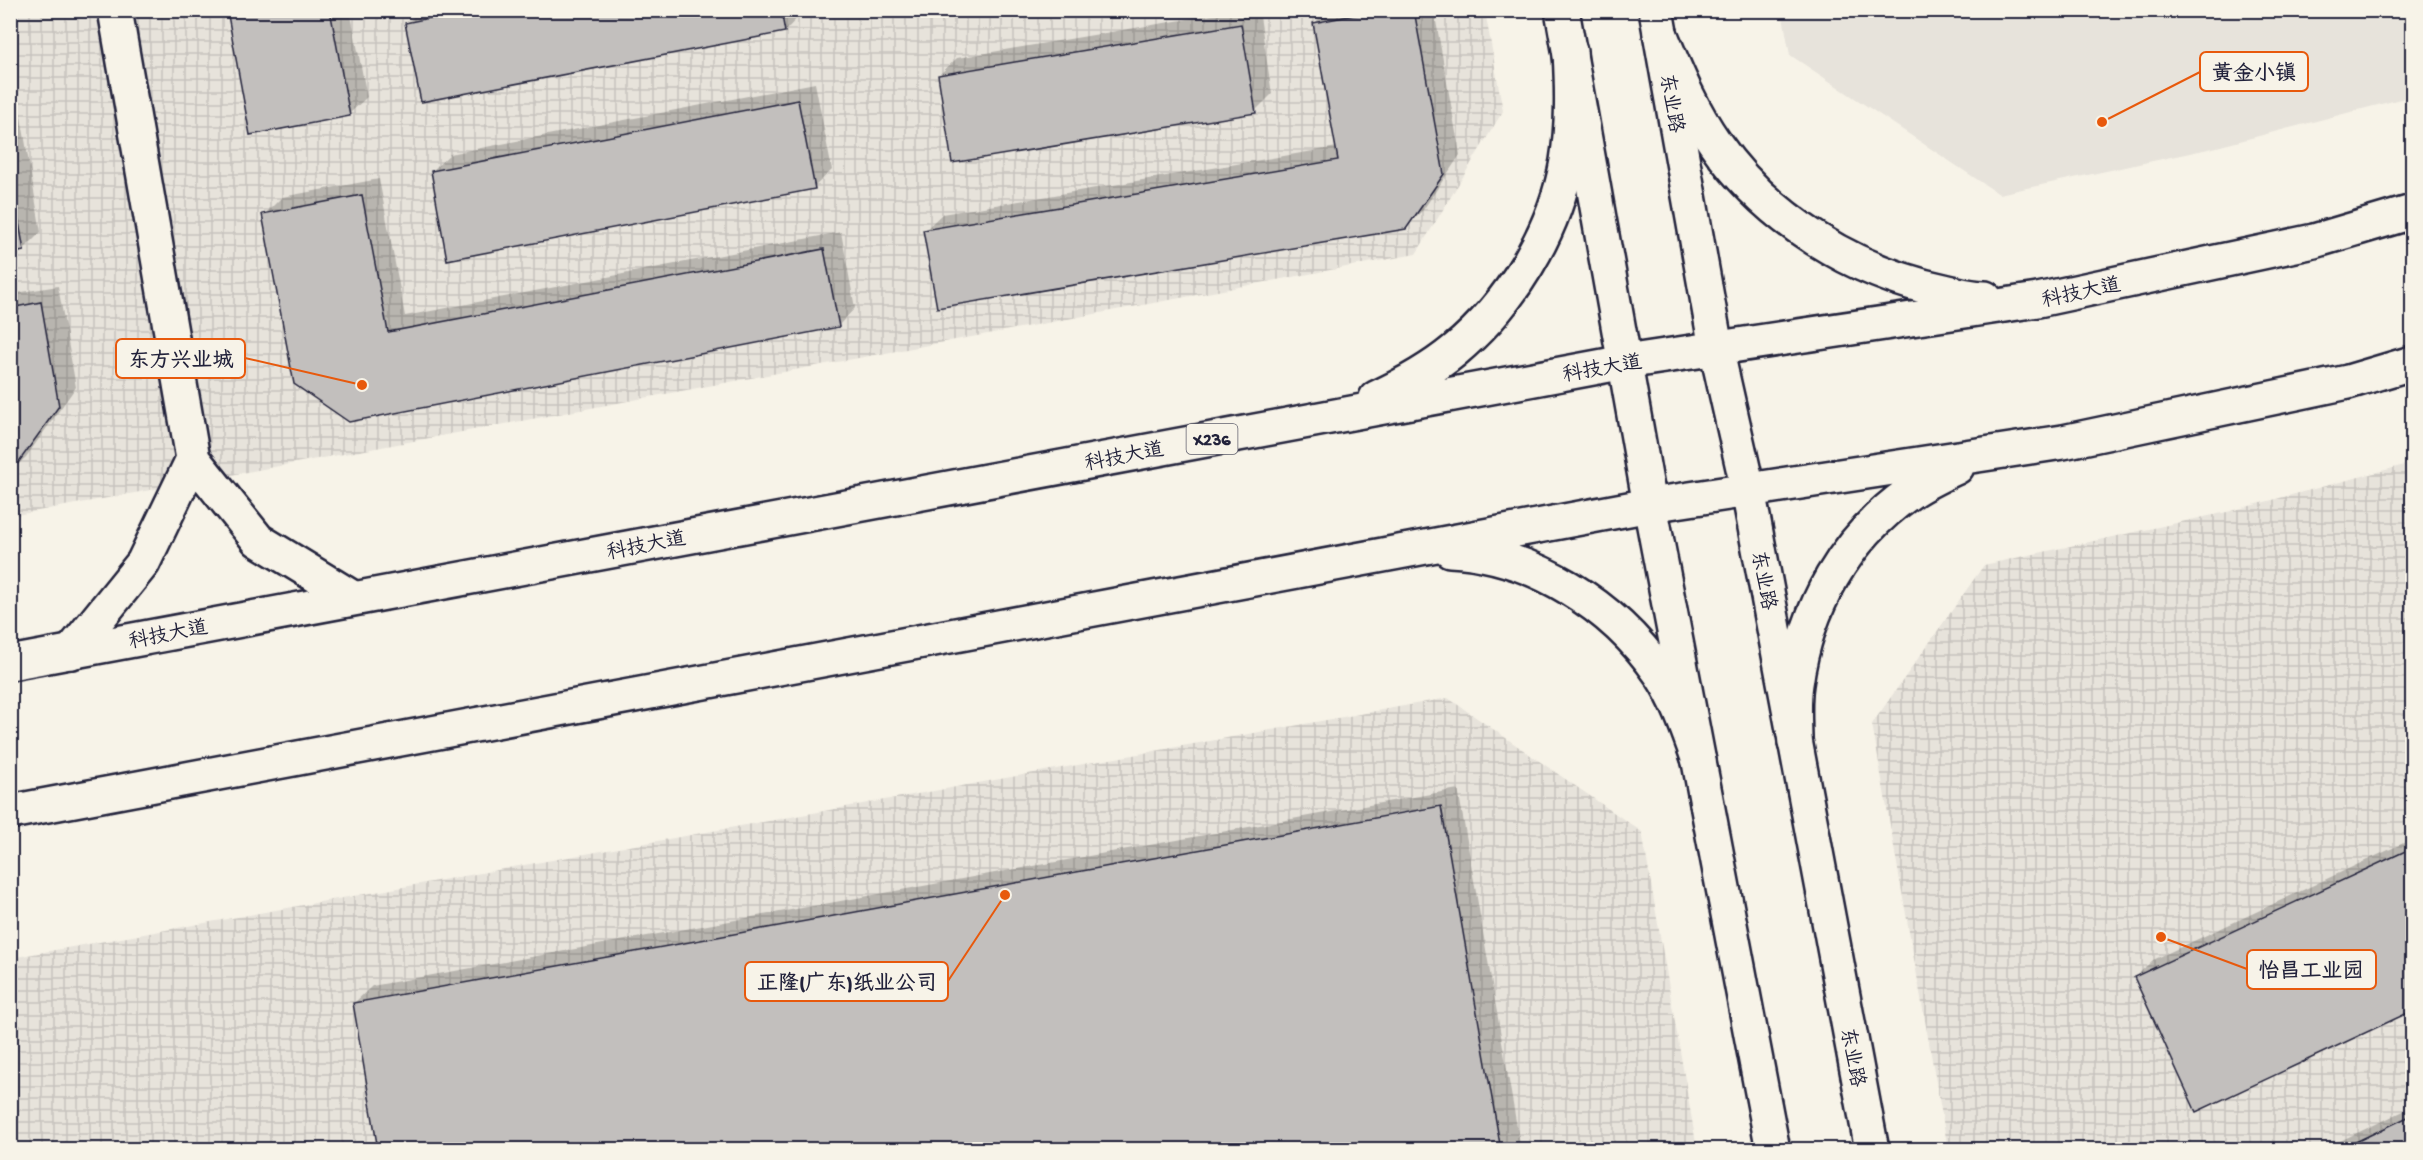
<svg xmlns="http://www.w3.org/2000/svg" width="2423" height="1160" font-family="'Gochi Hand','LXGW WenKai TC',sans-serif">
	<style>
		.built { fill: #e7e3db }
		.industrial { fill: url(#industrial-grid) }
		.shadow { fill: #0003 }
		.building { fill: #c2bfbd; stroke: #22223b; stroke-width: 1.5 }
		.lines { fill: none; stroke-linecap: round; stroke-linejoin: round }
		.minor-casing { stroke: #22223b; stroke-width: 38 }
		.major-casing { stroke: #22223b; stroke-width: 38 }
		.minor { stroke: #f7f3e8; stroke-width: 33 }
		.major { stroke: #f7f3e8; stroke-width: 33 }
		.labels { text-anchor: middle; stroke-width: 4.5; stroke-linejoin: round; paint-order: stroke }
		.shield { fill: #f7f3e8; stroke: #62616f; stroke-width: 1.5 }
		.shield-label { font-size: 18px; font-weight: bold; fill: #22223b }
		.street-label { font-size: 20px; fill: #22223b; stroke: #f7f3e8 }
		.leader { fill: none; stroke: #e8590c; stroke-width: 2 }
		.callout-dot { fill: #e8590c; stroke: #f7f3e8; stroke-width: 2 }
		.callout { fill: #f7f3e8; stroke: #e8590c; stroke-width: 2 }
		.callout-label { font-size: 21px; text-anchor: middle; font-weight: bold; fill: #22223b }
	</style>
	<defs>
		<pattern id="industrial-grid" width="8" height="8" patternUnits="userSpaceOnUse" patternTransform="scale(1.5)"><rect width="8" height="8" fill="#e7e3db"/><path d="M0 4h8M4 0v8" fill="none" stroke="#c6c2bd"/></pattern>
	</defs>
	<rect width="100%" height="100%" fill="#f7f3e8"/>
	<filter id="ink" filterUnits="userSpaceOnUse"><feTurbulence type="fractalNoise" baseFrequency=".0167" numOctaves="2"/><feDisplacementMap in="SourceGraphic" scale="12" xChannelSelector="R" yChannelSelector="G"/><feConvolveMatrix kernelMatrix="1 2 1 2 8 2 1 2 1" color-interpolation-filters="sRGB"/></filter>
	<g filter="url(#ink)">
		<path class="built" d="M1782,11H2412V96L2213,148L1999,194L1790,55Z"/>
		<path class="industrial" d="M11,11H1485L1503,111L1416,254L11,516Z
			M2412,463V1149H1948L1872,724L1984,565L2227,512Z
			M1448,698L1642,832L1697,1149L11,1150V958Z"/>
		<path class="shadow" d="M229,10H350L367,97L349,114Z
			M420,10H802V13L785,31L407,23Z
			M1241,10H1259L1272,94L1255,111L939,75L957,58Z
			M1327,10H1434L1460,155L1423,210L1405,227L924,231L942,214L1337,147L1314,24Z
			M10,53L41,232L23,250L10,252Z
			M815,83L832,170L814,187L432,171L450,154Z
			M379,179L405,316L841,232L855,308L838,326L295,383L264,215L282,197Z
			M58,286L76,387L26,457L10,472V294Z
			M1458,789L1521,1150H380L354,1003L372,986Z
			M2412,839V1009L2196,1110L2135,977L2153,960Z
			M2412,1107V1150H2321Z"/>
		<path class="building" d="M227,10H330L350,116L250,135Z
			M468,10H781L785,32L421,102L405,23Z
			M1380,10H1414L1444,174L1406,229L937,308L923,230L1338,160L1313,23Z
			M1241,24L1256,113L952,163L938,75Z
			M798,100L815,189L447,260L431,171Z
			M10,171L24,251L10,254Z
			M362,195L388,332L824,249L839,327L349,422L294,384L262,214Z
			M41,302L59,406L10,474V308Z
			M1441,806L1501,1150H378L353,1003Z
			M2412,848V1011L2196,1112L2134,977Z
			M2412,1115V1150H2339Z"/>
		<g class="lines">
			<defs>
				<path id="minor" d="M115,10L193,459L258,540L353,598
					M1562,10L1650,505L1773,1150
					M1656,10L1716,348L1748,490L1872,1150
					M71,652L143,563L193,459"/>
				<path id="major" d="M1660,33C1676,71 1691,109 1715,143C1768,220 1854,272 1944,291C1958,294 1971,298 1985,298
					M1376,398C1404,385 1431,370 1454,351C1510,305 1555,232 1567,161C1573,124 1572,88 1570,51
					M1450,550C1533,554 1614,606 1660,673C1678,700 1688,730 1699,761
					M10,663L1625,362L2038,300L2314,241L2412,212
					M1795,743C1795,724 1793,703 1796,684C1806,608 1845,538 1909,493C1923,483 1941,475 1957,467
					M10,812L1650,505L2063,442L2348,382L2412,363"/>
			</defs>
			<use href="#minor" class="minor-casing"/>
			<use href="#major" class="major-casing"/>
			<use href="#minor" class="minor"/>
			<use href="#major" class="major"/>
		</g>
	</g>
	<g class="labels">
		<rect class="shield" x="1186.5" y="424" width="51" height="30" rx="4.5"/>
		<g class="shield-label">
			<text x="1212" y="445">X236</text>
		</g>
		<g class="street-label">
			<text transform="translate(1673 103) rotate(80)" y="7">东业路</text>
			<text transform="translate(2081 291) rotate(-12)" y="7">科技大道</text>
			<text transform="translate(1602 367) rotate(-10)" y="7">科技大道</text>
			<text transform="translate(1124 455) rotate(-11)" y="7">科技大道</text>
			<text transform="translate(646 544) rotate(-11)" y="7">科技大道</text>
			<text transform="translate(1765 580) rotate(79)" y="7">东业路</text>
			<text transform="translate(168 633) rotate(-11)" y="7">科技大道</text>
			<text transform="translate(1854 1057) rotate(79)" y="7">东业路</text>
		</g>
	</g>
	<path class="leader" d="M2102 122L2200 72M362 385L245 358M2161 937L2247 969M1005 895L948 981"/>
	<g class="callout-dot">
		<circle cx="2102" cy="122" r="6"/>
		<circle cx="362" cy="385" r="6"/>
		<circle cx="2161" cy="937" r="6"/>
		<circle cx="1005" cy="895" r="6"/>
	</g>
	<g class="callout">
		<rect x="2200" y="52" width="108" height="39" rx="6"/>
		<rect x="116" y="339" width="129" height="39" rx="6"/>
		<rect x="2247" y="950" width="129" height="39" rx="6"/>
		<rect x="745" y="962" width="203" height="39" rx="6"/>
	</g>
	<g class="callout-label">
		<text x="2254" y="79">黄金小镇</text>
		<text x="181" y="366">东方兴业城</text>
		<text x="2311" y="977">怡昌工业园</text>
		<text x="847" y="989">正隆(广东)纸业公司</text>
	</g>
	<rect width="2423" height="1160" fill="none" stroke="#f7f3e8" stroke-width="36"/>
	<rect x="18" y="18" width="2387" height="1124" fill="none" stroke="#22223b" stroke-width="2" filter="url(#ink)"/>
</svg>
